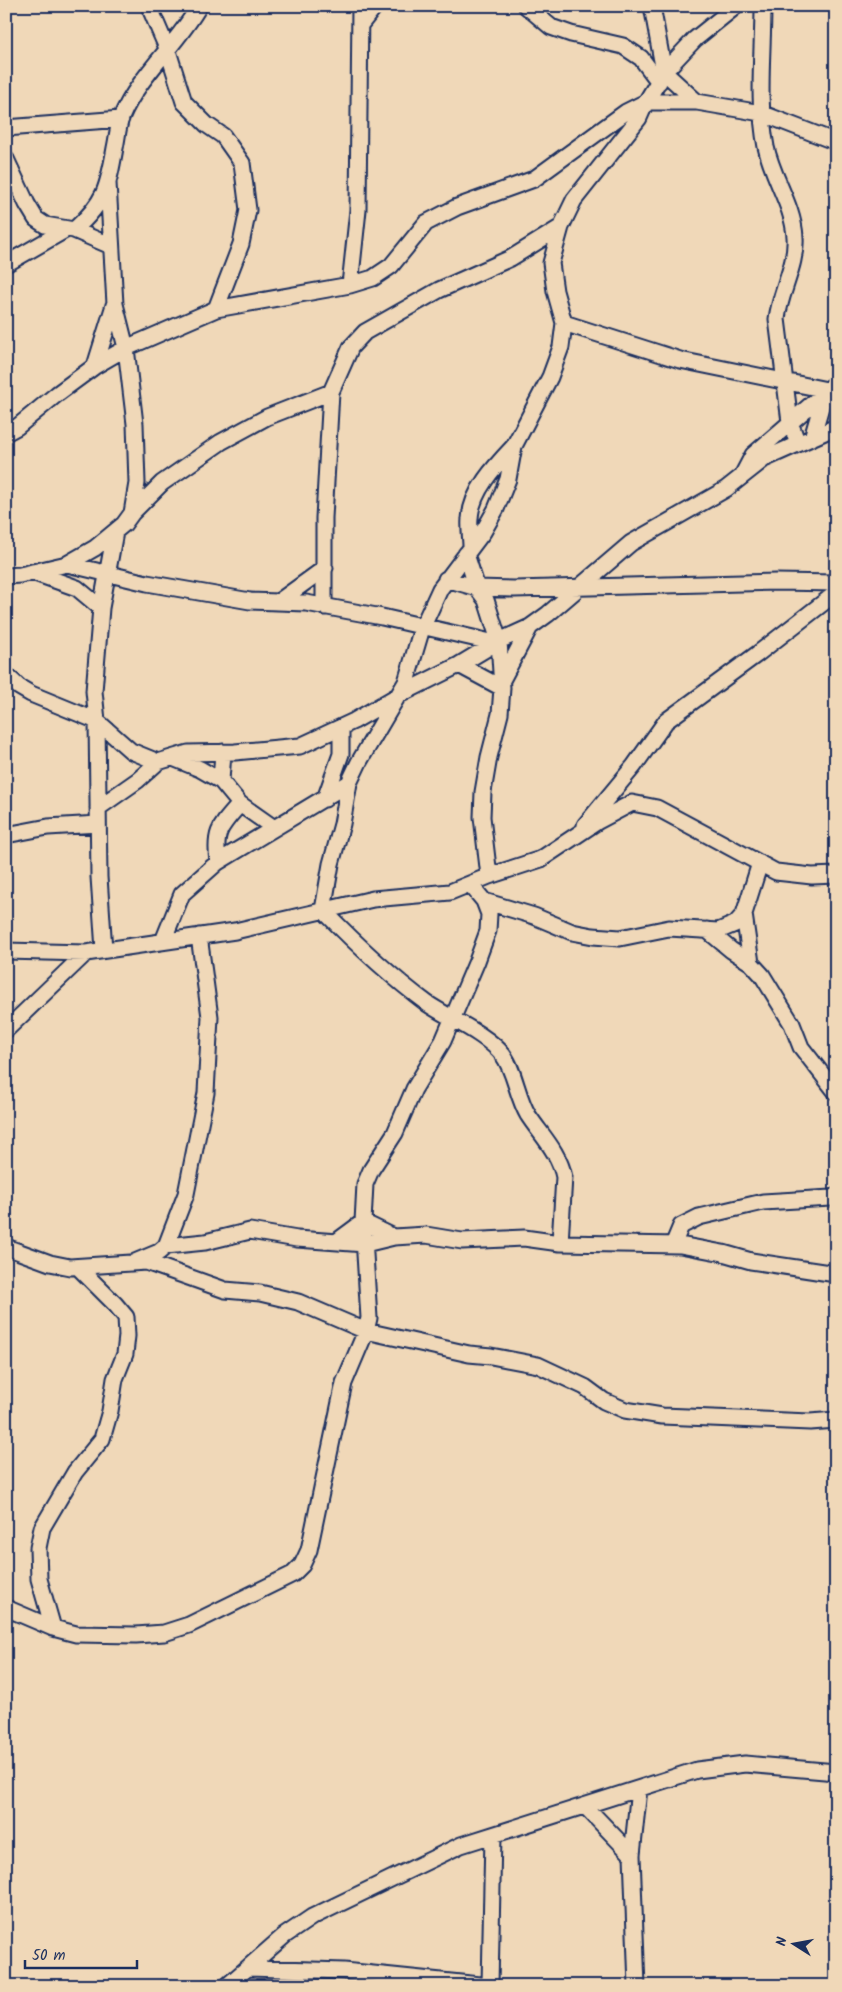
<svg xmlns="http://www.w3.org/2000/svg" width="842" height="1992" font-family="Kalam,sans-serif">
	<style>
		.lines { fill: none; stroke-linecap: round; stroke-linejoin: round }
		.street-casing { stroke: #1b2f5e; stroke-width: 19 }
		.street { stroke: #f0d8b8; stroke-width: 15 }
	</style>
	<rect width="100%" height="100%" fill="#f0d8b8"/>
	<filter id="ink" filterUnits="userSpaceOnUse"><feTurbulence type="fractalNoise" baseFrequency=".02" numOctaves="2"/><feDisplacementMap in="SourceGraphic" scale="10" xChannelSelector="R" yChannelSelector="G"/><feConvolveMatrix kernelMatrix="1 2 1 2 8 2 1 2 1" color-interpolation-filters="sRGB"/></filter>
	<g filter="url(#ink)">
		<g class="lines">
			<defs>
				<path id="street" d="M149,6L167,48L184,102L207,125L223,136L242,163L248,210L241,244L216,309
					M526,6L551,27L571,34L623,46L641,58L659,82
					M652,6L664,72L697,102
					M763,6C763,54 757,100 766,147C773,179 793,205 795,237C797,265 780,292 777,319L790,422L798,444
					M360,25L375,6
					M6,128L121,119
					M6,159L27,204L36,219L45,225L74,230L111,246
					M74,230C105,202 108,188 115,148C117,139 118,127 121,118C139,75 177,45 199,6
					M6,264L67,229
					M350,285L358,210L360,6
					M564,323L680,360L827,390L836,397
					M95,366L114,305
					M6,433L17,427L57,394L95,366L126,348L216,309L350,285L373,278L391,266L426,223L457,207L534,179L626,112L646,102H697L761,113L836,142
					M812,438L825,393
					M743,474L753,455L836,383
					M132,513L162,483L221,442L267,417L331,392
					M471,547C471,538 469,528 470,519C471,491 496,465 514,446
					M466,554L477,588L486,600L499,641L502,688L500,714L489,757L483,792L482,817L489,876
					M67,564L147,583L250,601L306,603L382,617L495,643
					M32,572L77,588L101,608
					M6,576L20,575L67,564L95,548L124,524L132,513L137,483L135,424L126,348L115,304L108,183
					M446,579L477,588L514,589L777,582L836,583
					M278,602L325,568
					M324,607V518L331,392L351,347L365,332L439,290L511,258L561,227
					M459,665L502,688
					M6,675L19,687L31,694L97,721L131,751L158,762
					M502,680L530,627
					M173,758L200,769L221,781L240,804L274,828
					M221,781L223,752
					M325,799L341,754V727
					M98,808L138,780L158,762L188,753L235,752L300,746L354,721L399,695L459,665L499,641L530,627L548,614L631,543L726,489L764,459L836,427
					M585,825L634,766L666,721L756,655L836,593
					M6,835L48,827L98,824
					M218,862C214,831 220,827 240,804
					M484,901L534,916L572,932L593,936L620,938L669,928L718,931L735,924L744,914L760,863
					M744,914L751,963
					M707,930L731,950L751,963L762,975L792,1024L801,1047L836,1092
					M163,941L182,894L218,862L349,783
					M104,950L99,877L97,721L94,691L101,608L115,532
					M6,951L86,953L235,931L373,899L450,892L489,876L541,859L598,821L632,803L657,808L776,872L812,876L836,875
					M6,1030L86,953
					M336,1242L363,1222L394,1237
					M560,1243L564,1177C559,1152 541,1135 528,1115C517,1097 515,1071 503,1055C488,1035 449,1018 428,1004C390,976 355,943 323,910L331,864L342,824L349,783L359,762L406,682L422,628L440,589L483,532L496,509L508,479L514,446L550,377L561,347L564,323L555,291L551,263L561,227L574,200L639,118L646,102L664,72L695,39L736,6
					M673,1245L681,1226L699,1217L763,1202L831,1198L836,1196
					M166,1246L205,1242L250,1231L297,1239L365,1244L394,1237L426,1235L462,1241L524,1238L560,1243L680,1245L723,1253L751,1261L836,1274
					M6,1247L50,1263L70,1267L146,1262L225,1290L260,1293L298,1302L366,1331L469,1354L491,1356L538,1365L585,1387L604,1401L625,1410L662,1416L810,1422L836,1420
					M135,1262L159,1252L166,1246L186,1194L206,1093L210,1017L199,936
					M6,1608L53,1628L76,1634L136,1635L164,1633L189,1625L293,1574L302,1565L309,1550L340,1402L344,1383L366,1331L369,1318L363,1222L365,1184L371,1170L395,1133L414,1089L443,1041L477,961L488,931L489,914L484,901L470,884
					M53,1628L39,1579L38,1548L42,1528L75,1472L102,1439L110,1411L115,1379L125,1354L127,1336L126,1317L115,1304L78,1267
					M585,1806L632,1855
					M248,1968L344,1971L490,1986
					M227,1986L284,1936L312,1917L461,1845L697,1770L745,1764L836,1772
					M490,1986L493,1835
					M637,1986L632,1855L639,1789"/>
			</defs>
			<use href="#street" class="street-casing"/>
			<use href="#street" class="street"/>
		</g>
	</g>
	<rect width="842" height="1992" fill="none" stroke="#f0d8b8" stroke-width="25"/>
	<rect x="12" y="12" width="817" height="1967" fill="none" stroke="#1b2f5e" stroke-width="2" filter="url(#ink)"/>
	<g transform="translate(794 1944) rotate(281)" stroke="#f0d8b8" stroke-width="4" paint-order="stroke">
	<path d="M0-4L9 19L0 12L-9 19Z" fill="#1b2f5e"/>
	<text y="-8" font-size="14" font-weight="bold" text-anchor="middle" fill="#1b2f5e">N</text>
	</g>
	<path d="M25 1960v8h112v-8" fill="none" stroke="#1b2f5e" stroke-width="2.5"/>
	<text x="32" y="1960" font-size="15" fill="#1b2f5e" stroke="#f0d8b8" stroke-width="4" paint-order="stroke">50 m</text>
</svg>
